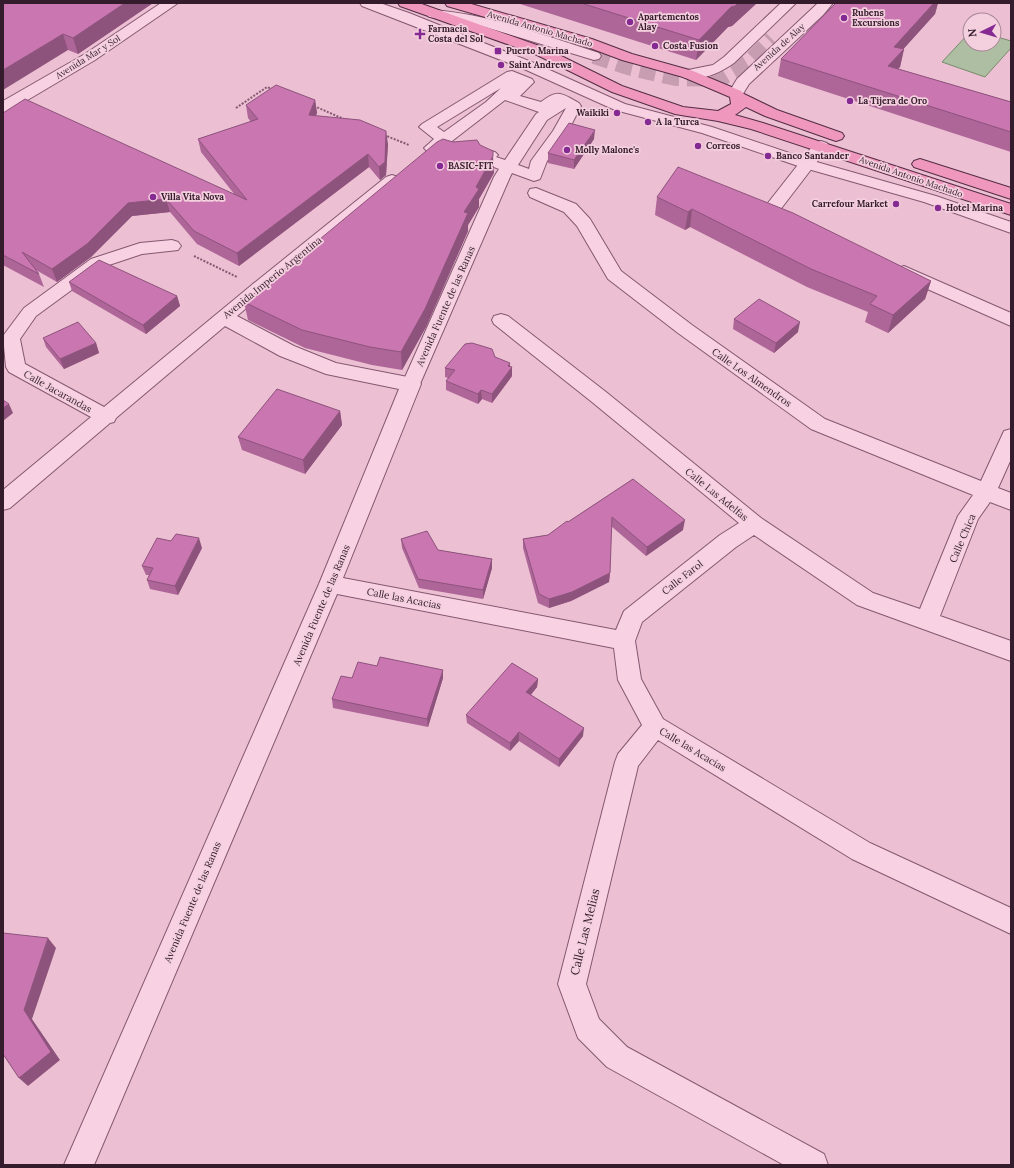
<svg xmlns="http://www.w3.org/2000/svg" width="1014" height="1168" font-family="Lora,serif">
	<style>
		.water { fill: #aebea2; stroke: #768c6a }
		.lines { fill: none; stroke-linecap: round; stroke-linejoin: round }
		.minor-tunnel { stroke: #c79eb1; stroke-width: 16; stroke-dasharray: 16 8; stroke-linecap: butt }
		.pedestrian-casing { stroke: #845872; stroke-width: 2 }
		.minor-casing { stroke: #845872; stroke-width: 2 }
		.primary-casing { stroke: #522d45; stroke-width: 2 }
		.path { stroke: #845872; stroke-width: 2; stroke-dasharray: 2 1.5; stroke-linecap: butt }
		.pedestrian { fill: #f8d2e2; fill-rule: evenodd }
		.minor { fill: #f8d2e2; fill-rule: evenodd }
		.primary { fill: #f097bd; fill-rule: evenodd }
		.wall { fill: #ae6598 }
		.shaded-wall { fill: #8d537c }
		.building { fill: #ca76b1; stroke: #8d537c }
		.poi-dot { fill: #852a92; stroke: #f4cfde; stroke-width: 1.5 }
		.labels { text-anchor: middle; stroke-width: 3.5; stroke-linejoin: round; paint-order: stroke }
		.far-poi-label { font-size: 9px; font-weight: bold; fill: #341c2c; stroke: #f4cfde; text-anchor: start }
		.far-street-label { font-size: 9px; fill: #341c2c; stroke: #f4cfde }
		.street-label { font-size: 10px; fill: #341c2c; stroke: #f4cfde }
		.near-street-label { font-size: 12px; fill: #341c2c; stroke: #f4cfde }
	</style>
	<rect width="100%" height="100%" fill="#ecbfd2"/>
	<path class="water" d="M970,32V44H994V36L1011,41V48L985,77L942,62Z"/>
	<g class="lines">
		<path class="minor-tunnel" d="M594,56L631,68L676,78L720,79L751,60L772,39"/>
		<defs>
			<path id="pedestrian" d="M360,3H380L409,13L534,63L625,104L712,127L813,161L936,196L1011,222V233L924,202L801,167L702,133L615,110L524,69L362,6Z
				M512,71L532,79L534,82L520,96L541,102C558,89 561,93 579,103L581,106L568,131L547,161L540,179L534,181L512,173L510,177L420,384L418,389L411,390L404,389L402,384L494,177L499,169L481,162L479,159L480,157C468,155 457,160 446,157L441,149L432,153L427,151L424,148L434,139L419,127L422,124L507,72ZM501,88L486,102L444,132L437,127ZM505,100L539,112L536,114L505,160L496,157L498,155L495,152L469,145L456,149L452,141ZM566,108L553,131L531,161L529,169L518,165L547,120Z
				M392,175L398,177L400,180L398,183L265,292L259,294L253,292L250,288L253,284L386,177Z"/>
			<path id="minor" d="M161,3H178L95,60L9,111L3,113V101L85,54Z
				M781,3H796L734,63C720,73 700,82 683,77L680,74L683,71L713,65L724,57Z
				M818,3H833L823,15L749,84L741,97H731L728,94L737,79Z
				M434,10C492,15 544,35 599,53L601,56L599,59L594,60L465,21L429,17L427,14L429,11Z
				M821,141L827,143L829,146L780,210L797,217L800,221L797,225C787,227 767,221 761,212L764,208L815,143Z
				M536,188L576,204L590,219L621,271L692,325L825,419L981,481L1004,431L1011,429V459L998,488L1011,493V510L990,502L978,519L940,616L1011,641V661L857,605L754,535L736,547L642,622L635,641L641,679L663,719L870,843L1011,908V934L852,859L658,740L638,766L586,984L599,1019L627,1047L824,1154L828,1165H784L607,1067L578,1038L558,984L615,762L618,754L642,725L618,680L614,648L337,594L94,1165H64L319,584L399,389L326,374L280,356L225,326L116,418L114,422L110,423L10,508L3,510V490L91,417L9,372L6,367L3,336L24,308L91,259L140,243L172,240L178,242L181,246L178,250L142,254L103,267L36,316L20,339L25,364L104,407L253,284L259,282L265,284L268,288L265,292L237,316L294,346L336,363L418,379L421,384L343,578L616,630L624,611L720,535L739,523L592,402L494,324L492,320L494,316L501,314L508,316L606,392L761,518L873,593L920,609L958,516L973,495L811,429L678,333L608,279L577,226L564,212L530,197L528,193L530,189Z
				M904,266L1011,313V326L898,276L895,272L898,268Z"/>
			<path id="primary" d="M398,3H419L545,48L622,86L683,107L718,111L731,104L730,97L683,77L622,60L582,45L447,6L445,3H468L592,39L632,54L693,71L741,91L744,94L777,110L842,133L844,136L842,139L836,141L830,139L765,116L746,107L735,115L763,123L1011,204V215L751,129L718,121L675,114L612,92L535,54L400,6Z
				M920,159L1011,188V199L914,167L912,164L914,161Z"/>
		</defs>
		<use href="#pedestrian" class="pedestrian-casing"/>
		<use href="#minor" class="minor-casing"/>
		<use href="#primary" class="primary-casing"/>
		<path class="path" d="M314,106L346,120
			M236,108L267,87L272,89
			M384,135L409,145
			M194,256L237,277"/>
		<use href="#pedestrian" class="pedestrian"/>
		<use href="#minor" class="minor"/>
		<use href="#primary" class="primary"/>
	</g>
	<path class="wall" d="M3,3H153L78,54L68,50Z
		M517,3H757L732,26L728,27L696,60Z
		M836,3H938L935,14L903,49H904L900,67L898,69L1011,102V152L778,76L781,59Z
		M315,100L317,113L315,116L388,144L386,175L380,180L369,167L239,266L197,244L170,212L132,216L91,257L57,282L36,270L39,274L44,287L3,265V113L235,195L201,152L198,139L251,122L248,118L246,105Z
		M594,139L574,169L548,163V153Z
		M494,173L479,199V207L468,225V231L426,327L402,370L372,365L305,348L248,320L244,302Z
		M657,197L931,281L925,299L888,333L865,322L868,312L807,287L690,227L685,230L655,215Z
		M69,282L177,296L180,306L146,334L72,291Z
		M734,319L798,332L774,353L733,329Z
		M43,338L96,343L99,353L64,369L46,347Z
		M495,357L510,366L512,376L492,403L482,399L478,404L446,390V381L448,378L445,377V368Z
		M340,411L342,425L305,474L242,450L238,437Z
		M633,479L683,530L646,556L611,526L610,573L609,582L571,601L549,608L538,603L523,548V539L548,535Z
		M401,539L438,550L492,559V568L483,599L419,588L402,548Z
		M202,548L178,595L150,589L147,580L149,575H146L142,566Z
		M377,666L443,678L428,727L333,708L332,699L352,678Z
		M538,679L537,687L531,695L583,736L559,767L519,741L510,751L467,723L466,715Z"/>
	<path class="shaded-wall" d="M125,3H153L78,54L73,38Z
		M738,3H757L732,26L728,27L696,60L699,40L731,7Z
		M934,3H938L935,14L890,64L904,49L900,67L883,83L894,47Z
		M63,34L68,50L3,90V70Z
		M315,100L317,113L311,128L309,115Z
		M595,130L594,139L574,169V160Z
		M386,131L388,144L386,175L380,180L379,167Z
		M368,154L369,167L239,266L237,253Z
		M493,156L494,173L479,199V207L468,225V231L426,327L402,370L401,352L476,187Z
		M166,199L170,212L132,216L91,257L57,282L52,269L128,203Z
		M692,209L690,227L685,230L688,212Z
		M931,281L925,299L888,333L893,315Z
		M177,296L180,306L146,334L143,325Z
		M800,322L798,332L774,353L776,343Z
		M96,343L99,353L64,369L60,359Z
		M510,363V369L512,367V376L492,403V394Z
		M481,390L482,399L478,404V394Z
		M9,404L13,413L3,421V408Z
		M340,411L342,425L305,474L303,460Z
		M685,520L683,530L646,556L647,547Z
		M199,538L202,548L178,595L175,586Z
		M492,559V568L483,599V590Z
		M610,573L609,582L571,601L549,608V599Z
		M443,670V678L428,727L427,719Z
		M538,679L537,687L526,700V692Z
		M584,728L583,736L559,767V759Z
		M519,732V741L510,751V743Z
		M48,938L56,948L32,1019L60,1060L28,1086L19,1078L24,1010Z"/>
	<path class="building" d="M3,3H125L73,38L63,34L3,70Z
		M581,3H738L735,6L731,7L699,40Z
		M836,3H934L894,47L904,49L888,66L1011,102V132L781,59Z
		M276,85L315,100L309,115L360,120L386,131L385,162L379,167L368,154L237,253L194,231L166,199L128,203L87,244L52,269L22,252L39,274L3,255V113L25,99L247,200L198,139L258,119L246,105Z
		M569,123L595,130L574,160L548,153Z
		M443,139L453,142L477,140L480,145L493,151V156L476,187L479,189L464,212L468,213L425,309L401,352L370,347L302,330L244,302L437,142Z
		M678,167L793,213L931,281L893,315L870,304L877,296L811,269L692,209L688,212L657,197Z
		M99,260L177,296L143,325L69,282Z
		M759,299L800,322L776,343L734,319Z
		M78,322L96,343L60,359L43,338Z
		M472,343L492,349L495,357L510,363L508,366L512,367L492,394L481,390L478,394L446,381L455,370L445,368L465,344Z
		M277,389L340,411L303,460L238,437Z
		M3,400L9,404L3,408Z
		M633,479L685,520L647,547L612,517L610,573L572,592L549,599L539,594L523,539L548,535L567,521L568,522Z
		M427,531L438,550L492,559L483,590L418,579L401,539Z
		M176,534L199,538L175,586L147,580L153,568L142,566L157,538L171,541Z
		M380,657L443,670L427,719L332,699L341,676L352,678L358,662L377,666Z
		M512,663L538,679L526,692L584,728L559,759L519,732L510,743L466,715Z
		M3,933L48,938L24,1010L51,1052L19,1078L3,1054Z"/>
	<g class="poi-dot">
		<circle cx="844" cy="18" r="4"/>
		<circle cx="630" cy="22" r="4"/>
		<path d="M418 28h4v4h4v4h-4v4h-4v-4h-4v-4h4z"/>
		<circle cx="655" cy="46" r="4"/>
		<rect x="494" y="47" width="8" height="8" rx="2"/>
		<circle cx="501" cy="65" r="4"/>
		<circle cx="850" cy="101" r="4"/>
		<circle cx="617" cy="113" r="4"/>
		<circle cx="648" cy="122" r="4"/>
		<circle cx="698" cy="146" r="4"/>
		<circle cx="567" cy="150" r="4"/>
		<circle cx="768" cy="156" r="4"/>
		<circle cx="440" cy="166" r="4"/>
		<circle cx="153" cy="197" r="4"/>
		<circle cx="896" cy="204" r="4"/>
		<circle cx="938" cy="208" r="4"/>
	</g>
	<g class="labels">
		<g class="far-poi-label">
			<text x="852" y="16">Rubens<tspan x="852" dy="10">Excursions</tspan></text>
			<text x="638" y="20">Apartementos<tspan x="638" dy="10">Alay</tspan></text>
			<text x="428" y="32">Farmacia<tspan x="428" dy="10">Costa del Sol</tspan></text>
			<text x="663" y="49">Costa Fusion</text>
			<text x="506" y="54">Puerto Marina</text>
			<text x="509" y="68">Saint Andrews</text>
			<text x="858" y="104">La Tijera de Oro</text>
			<text x="609" y="116" text-anchor="end">Waikiki</text>
			<text x="656" y="125">A la Turca</text>
			<text x="706" y="149">Correos</text>
			<text x="575" y="153">Molly Malone's</text>
			<text x="776" y="159">Banco Santander</text>
			<text x="448" y="169">BASIC-FIT</text>
			<text x="161" y="200">Villa Vita Nova</text>
			<text x="888" y="207" text-anchor="end">Carrefour Market</text>
			<text x="946" y="211">Hotel Marina</text>
		</g>
		<g class="far-street-label">
			<text transform="translate(540 29) rotate(16)" y="3">Avenida Antonio Machado</text>
			<text transform="translate(779 47) rotate(-42)" y="3">Avenida de Alay</text>
			<text transform="translate(88 57) rotate(-32)" y="3">Avenida Mar y Sol</text>
			<text transform="translate(911 177) rotate(19)" y="3">Avenida Antonio Machado</text>
		</g>
		<g class="street-label">
			<text transform="translate(272 277) rotate(-39)" y="4">Avenida Imperio Argentina</text>
			<text transform="translate(445 306) rotate(-66)" y="4">Avenida Fuente de las Ranas</text>
			<text transform="translate(752 377) rotate(35)" y="4">Calle Los Almendros</text>
			<text transform="translate(58 391) rotate(29)" y="4">Calle Jacarandas</text>
			<text transform="translate(717 494) rotate(39)" y="4">Calle Las Adelfas</text>
			<text transform="translate(962 538) rotate(-67)" y="4">Calle Chica</text>
			<text transform="translate(682 577) rotate(-38)" y="4">Calle Farol</text>
			<text transform="translate(404 598) rotate(11)" y="4">Calle las Acacias</text>
			<text transform="translate(321 605) rotate(-67)" y="4">Avenida Fuente de las Ranas</text>
			<text transform="translate(693 749) rotate(31)" y="4">Calle las Acacias</text>
			<text transform="translate(192 902) rotate(-67)" y="4">Avenida Fuente de las Ranas</text>
		</g>
		<g class="near-street-label">
			<text transform="translate(585 932) rotate(-76)" y="4">Calle Las Melias</text>
		</g>
	</g>
	<rect width="1014" height="1168" fill="none" stroke="#341c2c" stroke-width="8"/>
	<g transform="translate(982 32) rotate(265)"><circle r="19" fill="#f4cfde" stroke="#a78797"/>
	<path d="M0-3L7 15L0 10L-7 15Z" fill="#852a92"/>
	<text y="-6" font-size="11" font-weight="bold" text-anchor="middle" fill="#341c2c">N</text>
	</g>
</svg>
